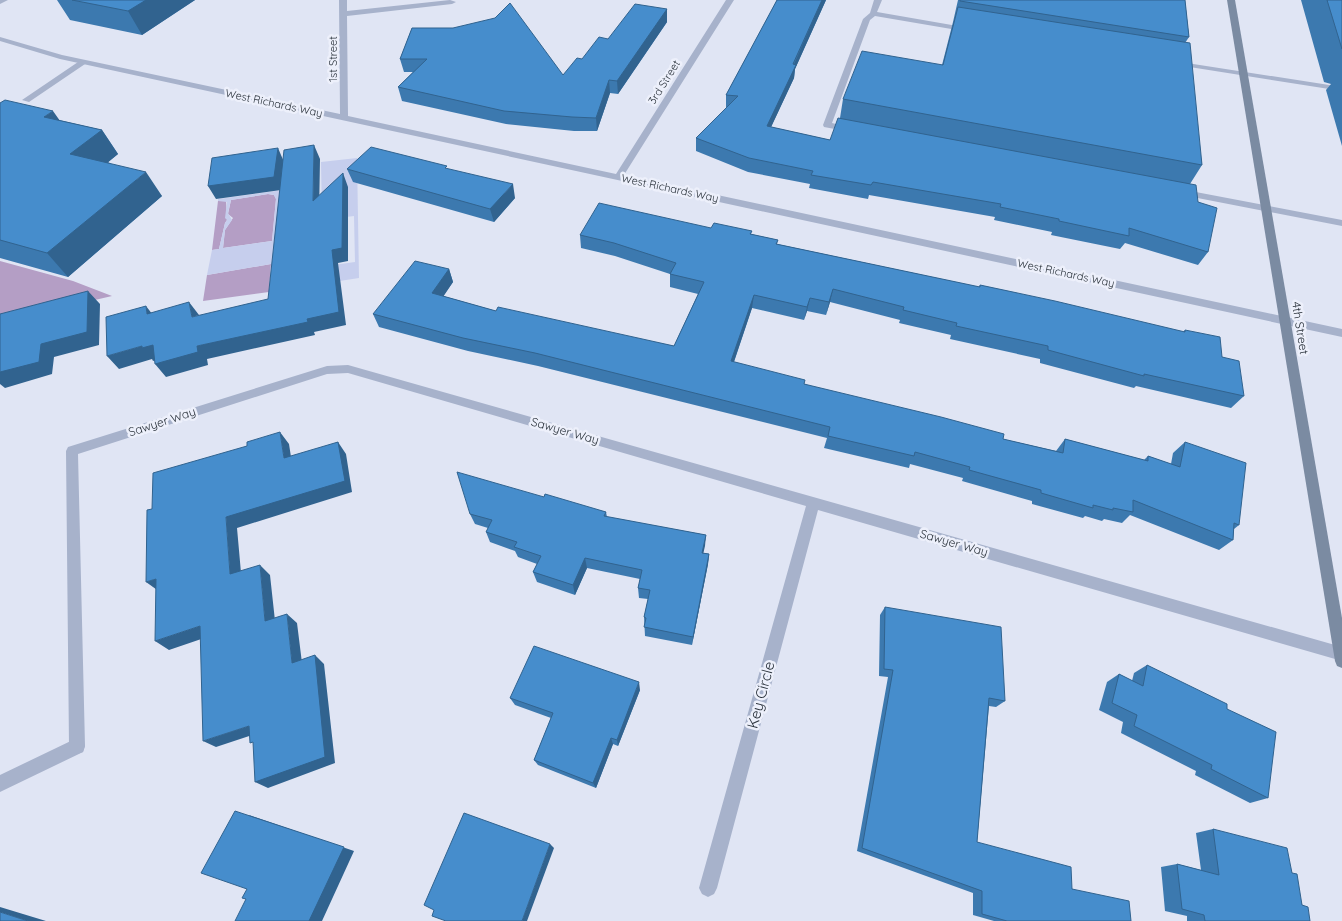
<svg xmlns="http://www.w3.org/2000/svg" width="1342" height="921" font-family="Quicksand,sans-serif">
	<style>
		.green { fill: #b49ec5 }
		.plaza { fill: #c6ceed; fill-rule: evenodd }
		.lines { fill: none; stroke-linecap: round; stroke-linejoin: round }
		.lane { fill: #a7b2cb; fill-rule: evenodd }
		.street { fill: #a7b2cb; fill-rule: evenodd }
		.secondary { fill: #7b8ba2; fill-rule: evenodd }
		.wall { fill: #3c79af }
		.shaded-wall { fill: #31638f }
		.building { fill: #468dcc; stroke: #31638f }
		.labels { text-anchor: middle; stroke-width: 5; stroke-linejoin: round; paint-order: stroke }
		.far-street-label { font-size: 11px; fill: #2a323b; stroke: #edf0fb }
		.street-label { font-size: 12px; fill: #2a323b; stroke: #edf0fb }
		.near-street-label { font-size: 15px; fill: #2a323b; stroke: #edf0fb }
	</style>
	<rect width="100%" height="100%" fill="#e0e5f4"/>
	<path class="green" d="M268,194L274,195L276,199L272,241L223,248L225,230L233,218L228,214L231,200Z
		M226,200L227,220L225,223L219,249L212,250L218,201Z
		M0,261L73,281L112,296L0,322Z
		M271,264L269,292L203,301L207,275Z"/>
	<path class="plaza" d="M357,158L359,278L269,292L271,264L207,275L212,250L219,249L225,223L227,220L225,218L227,202L218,201V199L283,190L282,272L355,262L354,216L322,220L321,162ZM268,194L274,195L276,199L272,241L223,248L225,230L232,220L228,213L231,200Z"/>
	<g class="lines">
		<path class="lane" d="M0,0H8L0,4Z
			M874,0H882L877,12L969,28L973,30L969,32L875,16L870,20L832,123L855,129L851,132L824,127L823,125L863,19L870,13Z
			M81,60L88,62L29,102L22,100Z
			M1174,61L1342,87V91L1177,65H1174Z
			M1180,189L1342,220V226L1177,194L1175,192Z
			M77,738L83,740L85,746L83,752L0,792V775Z"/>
		<path class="street" d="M339,0H347V11L450,0L456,2L452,4L347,16L348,116L616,174L726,0H734L624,175L1342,329V337L60,59L0,41V37L62,55L340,114Z
			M348,365L1342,647V661L818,510L717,888L714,894L708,897L702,894L699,888L806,506L348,373L327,374L78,454L85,746L83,752L77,754L71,752L69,746L66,451L68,447L327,366Z"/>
		<path class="secondary" d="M1227,0H1235L1342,618V668L1337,666L1335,661Z"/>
	</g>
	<path class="wall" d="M57,0H195L142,35L70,20Z
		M777,0H826L795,69L794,78L771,127L830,140L840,118L843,99L942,65L953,22L958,0H1185L1189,37L1185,43L1202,165L1190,184L1198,202L1208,252L1198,265L1125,243L1120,249L1051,235L1052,232L994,220L995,217L869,195L868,199L809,188L810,184L748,172L696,151V138L726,108V95Z
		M1301,0H1342V146L1326,90L1331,84L1324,82Z
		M667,9V22L618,94L610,93L597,131H574L506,124L402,101L398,87L413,72H404L400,59L412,28L563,75L608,39Z
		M0,103L59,120L102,130L118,154L108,162L162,196L68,277L0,258Z
		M347,169H448L515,198L494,222L353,182Z
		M711,228L752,231L751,234L778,240L777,244L979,287L980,285L1183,332L1185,330L1222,357L1244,396L1231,408L1136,386L1134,388L1040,363V359L950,339L951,335L899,323L900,320L830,302L826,315L807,311L804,320L752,308L734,362L804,384L1003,439L1056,451L1065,439L1144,460L1148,456L1171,464L1173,453L1185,442L1239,525L1234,529L1233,540L1219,550L1130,515L1122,523L1104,519L1102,521L1085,516L1083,518L1032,504V501L962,481L963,478L910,464L909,468L824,448L827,438L538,366L468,351L379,327L373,314L449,269L453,282L443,296L496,311L674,346L698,294L670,287V274L615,256L581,248L580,235Z
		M544,497L606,512L607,517L706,535L703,553L709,554L708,564L692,645L645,636L644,617L648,599L639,598L638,588L640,579L587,568L575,595L537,582L533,572L537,564L518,557L515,551L490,542L486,532L488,528L475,524L470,514Z
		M885,607L1005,701L996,707L989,706L977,842L1072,889L1131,921H994L973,915V893L857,851L888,677L879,676L880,615Z
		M1147,665L1227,709L1268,798L1250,803L1195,775L1196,771L1121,733L1123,722L1099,710L1107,682L1119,674L1132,681L1134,673Z
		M640,690L618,746L613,744L596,788L538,765L534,760L551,718L515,705L510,698Z
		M1213,829L1292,873L1302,905L1310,921H1187V916L1165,911L1161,867L1177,864L1201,870L1196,833Z"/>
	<path class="shaded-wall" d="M146,0H195L142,35L128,11Z
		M822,0H826L795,69L794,78L765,140L767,126Z
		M667,9V22L618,94L617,81Z
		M609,80L610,93L597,131L596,118Z
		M53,111L70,135L44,117Z
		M102,130L118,154L89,178L70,154Z
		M314,145L320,159L319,215L313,201Z
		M278,148L284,162L281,190L216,199L208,186Z
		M146,172L162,196L68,277L47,253Z
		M343,173L348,187V261L338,263L346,325L314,332L315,335L207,359L208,365L166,377L155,364L197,346L307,319L332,250Z
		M513,184L515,198L494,222L490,209Z
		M449,269L453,282L437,306L432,293Z
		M833,289L830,302L826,315L829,302Z
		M88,291L100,304L99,345L54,357L52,374L5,388L0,384V372L41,344Z
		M754,295L752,308L730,373L731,361Z
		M810,298L807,311L804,320L807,307Z
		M189,302L199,315L192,317Z
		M146,306L156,319L147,314Z
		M153,345L164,358L153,361L152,359L119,369L107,356L142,346Z
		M280,432L289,444L293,470L284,458Z
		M338,442L346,454L352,492L237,528L242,584L230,574L226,517Z
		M706,535L705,546L701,563L702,553Z
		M709,554L708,564L692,645L693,637Z
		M585,558L587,568L575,595L573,585Z
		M260,565L270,575L276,630L265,621Z
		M156,579L160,592L146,582Z
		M287,614L297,623L303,671L292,663Z
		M200,626L213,635L169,650L155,641Z
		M315,655L324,664L335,763L268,788L255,782Z
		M639,682L640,690L618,746L617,740Z
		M249,726L261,732L216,747L203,741Z
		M611,738L613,744L596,788L593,783Z
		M249,815L354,851L322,921H309Z
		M550,844L554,848L527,921H522Z
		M0,907L46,921H28L0,912Z"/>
	<path class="building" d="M72,0H146L128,11Z
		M777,0H822L793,64L796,65L767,126L830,140L838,118L1196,185L1198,202L1217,208L1208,252L1129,228V236L1059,221V219L1000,207L1001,204L873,182L871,185L811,175L813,171L749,158L696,138L738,96L726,95Z
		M960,0H1185L1189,37L960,1Z
		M1327,0H1342V49Z
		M510,3L563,75L577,58L582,59L599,37L608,39L635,4L667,9L617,81L609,80L596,118L572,117L504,111L398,87L427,59H400L412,28H453L495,18Z
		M958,7L1190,43L1202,165L843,99L862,51L943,65Z
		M5,100L53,111L44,117L102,130L70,154L146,172L47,253L0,240V103Z
		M314,145L313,201L343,173L342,248L332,250L339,312L307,319L308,322L197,346L198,352L155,364L153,345L142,348V346L107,356L106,317L146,306L147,314L189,302L192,317L268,299L284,150Z
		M371,147L447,166L445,168L513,184L490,209L347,169Z
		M278,148L274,177L208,186L212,158Z
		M599,203L711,228L714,223L752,231L750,234L778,240L776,244L980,287V285L1055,301L1185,332V330L1220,337L1222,357L1239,361L1244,396L1144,374V376L1048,350V346L956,326L957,323L903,310L904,307L833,289L829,302L810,298L807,307L754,295L731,361L805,380L804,384L941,417L1004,434L1003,439L1063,453L1065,439L1148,461V456L1180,467L1185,442L1246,463L1239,525L1234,523L1233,540L1133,500V512L1113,508V510L1093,505V508L1041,493V490L969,470L970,467L915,452L914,456L828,436L830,427L535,353L463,338L373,314L415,261L449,269L432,293L496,311L498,307L674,346L704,282L670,274L676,263L614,243L580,235Z
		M88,291L87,332L41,344L39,362L0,372V314Z
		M280,432L284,458L338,442L345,481L226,517L230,574L260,565L265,621L287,614L292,663L315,655L325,757L255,782L253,742L250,743L249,726L203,741L200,626L155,641L156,579L146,582L147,510L152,509L153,473L247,446V442Z
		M457,472L544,497L545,494L606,512L604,516L706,535L702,553L709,554L693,637L644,627L646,618L644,617L650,590L638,588L642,570L585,558L573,585L533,572L541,556L514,547L517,542L486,532L492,520L470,514Z
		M885,607L1001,627L1005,701L989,698L977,842L1071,867L1072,889L1129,901L1131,921H1007L982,914V891L862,848L893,670L884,669Z
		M534,646L639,682L617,740L611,738L593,783L534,760L553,713L510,698Z
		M1147,665L1227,704V709L1276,732L1268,798L1211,769L1212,765L1134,726L1137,715L1112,703L1119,674L1143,686Z
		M235,811L344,847L309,921H235L246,899L242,898L247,889L201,873Z
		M464,813L550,844L522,921H446L432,916L434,910L424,905Z
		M1213,829L1287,848L1292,873L1297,874L1302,905L1308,907L1310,921H1205L1204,915L1182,909L1177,864L1219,875Z
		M0,912L28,921H0Z"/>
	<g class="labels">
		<g class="far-street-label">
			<text transform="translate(333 59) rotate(-90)" y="4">1st Street</text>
			<text transform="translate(664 82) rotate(-58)" y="4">3rd Street</text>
			<text transform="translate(274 103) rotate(12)" y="4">West Richards Way</text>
			<text transform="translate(670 188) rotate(12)" y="4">West Richards Way</text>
			<text transform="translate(1066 273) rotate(12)" y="4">West Richards Way</text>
		</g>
		<g class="street-label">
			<text transform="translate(1300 328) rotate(81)" y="4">4th Street</text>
			<text transform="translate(162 422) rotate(-18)" y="4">Sawyer Way</text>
			<text transform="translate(565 431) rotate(16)" y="4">Sawyer Way</text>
			<text transform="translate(954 543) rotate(16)" y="4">Sawyer Way</text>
		</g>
		<g class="near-street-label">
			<text transform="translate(761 695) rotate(-75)" y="5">Key Circle</text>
		</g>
	</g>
</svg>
